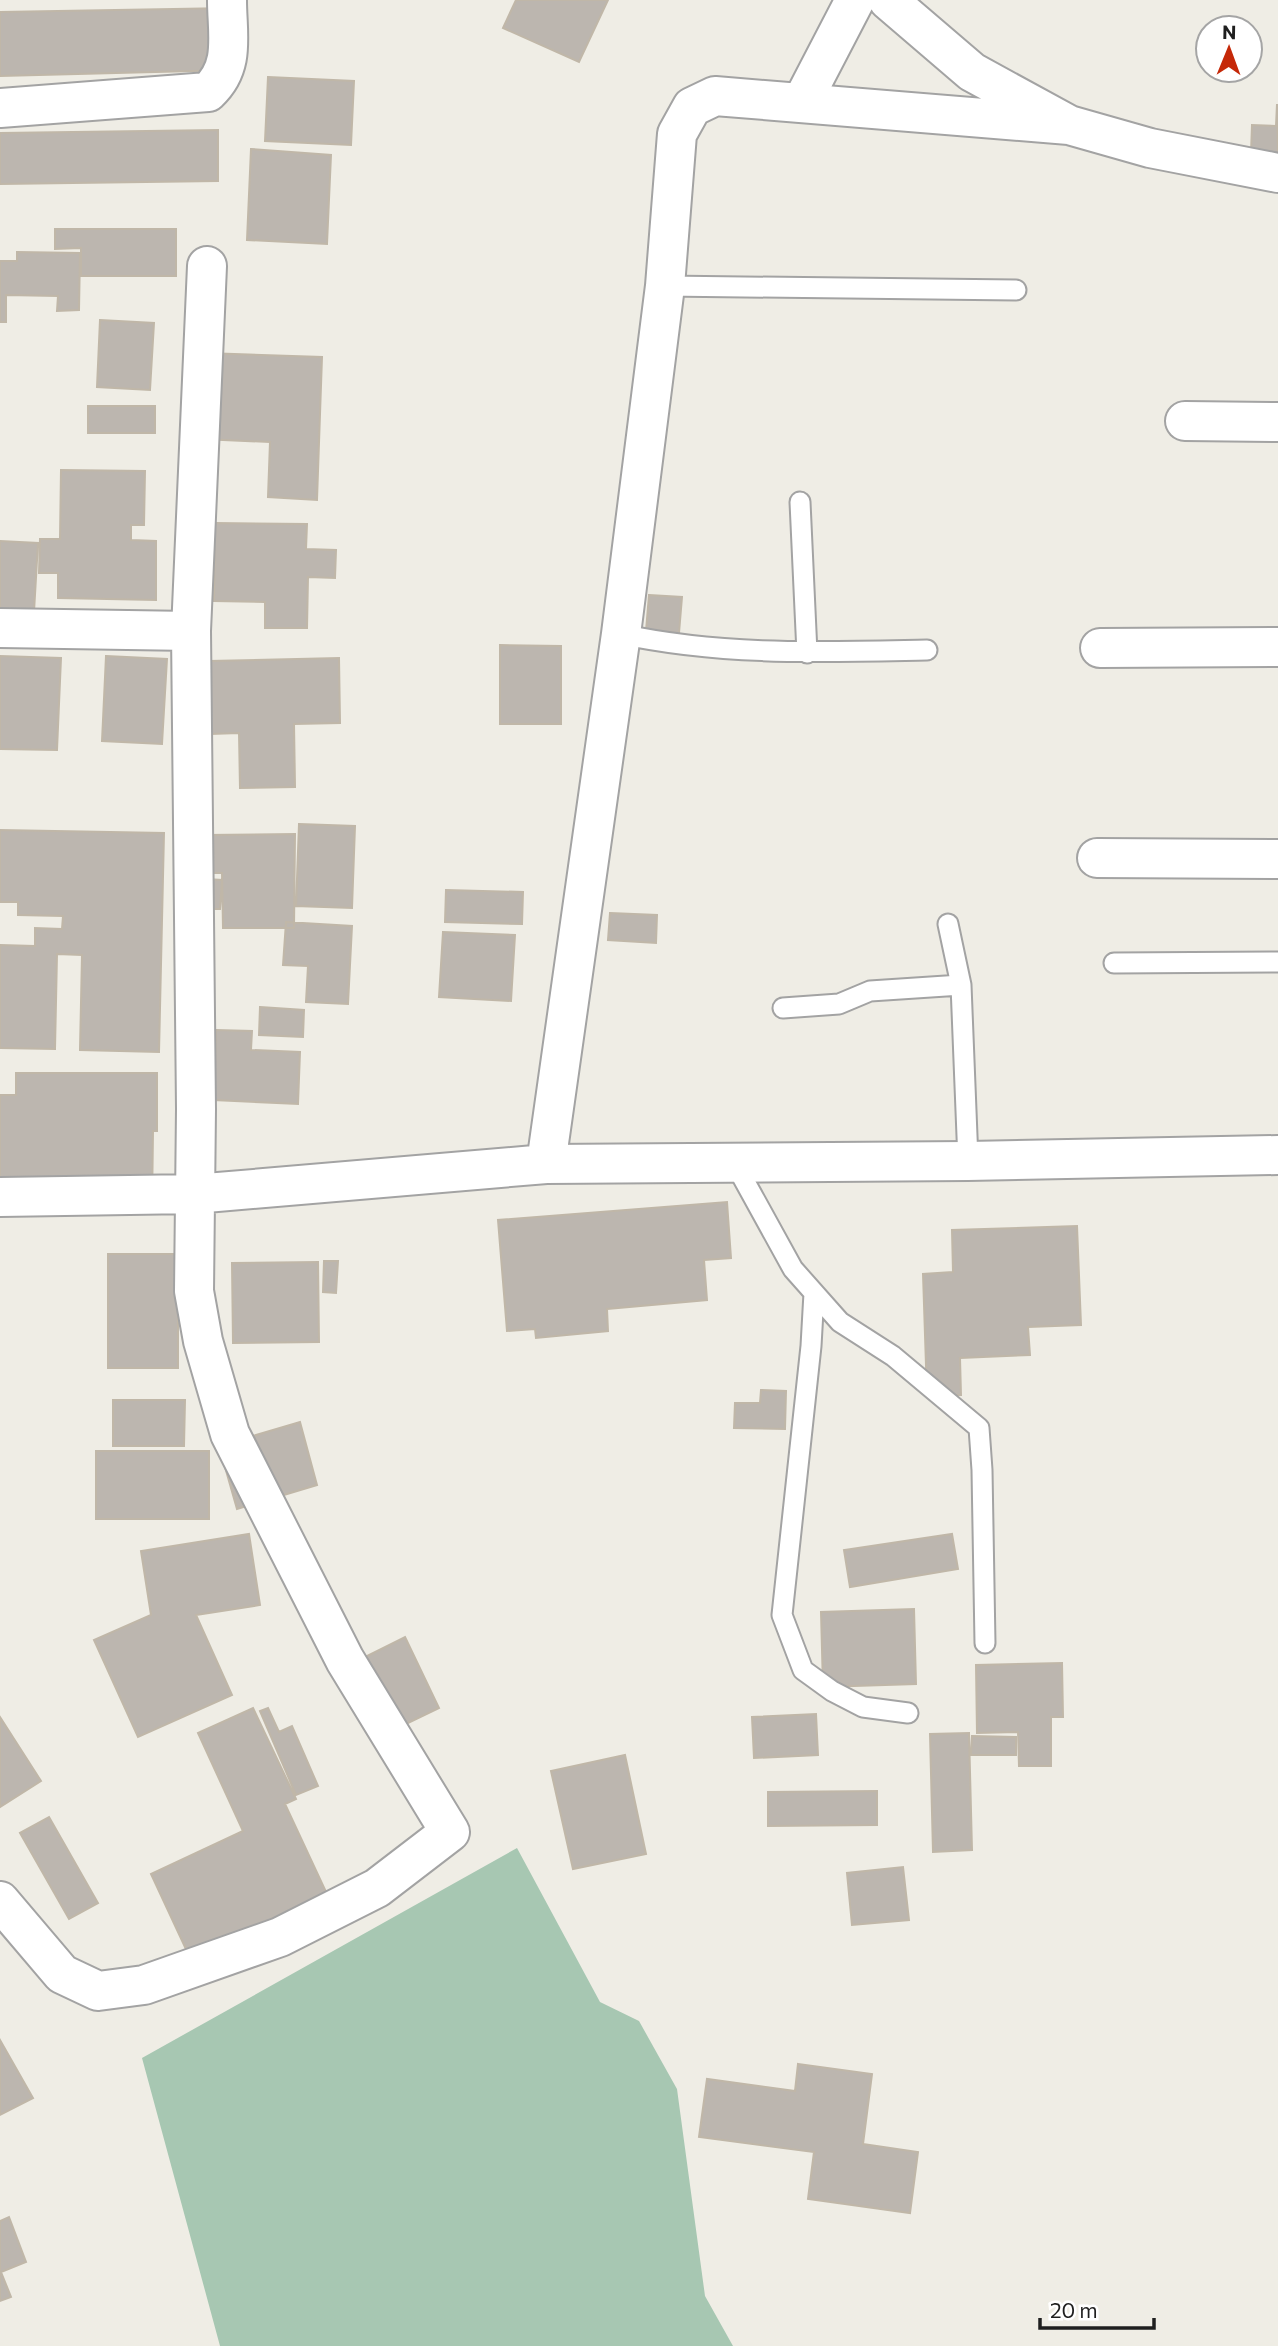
<svg xmlns="http://www.w3.org/2000/svg" width="1278" height="2346" font-family="Commissioner,sans-serif">
	<style>
		.cemetery { fill: #a7c7b2 }
		.building { fill: #bcb6af; stroke: #c0b7a8; stroke-width: 2 }
		.lines { fill: none; stroke-linecap: round; stroke-linejoin: round }
		.service-casing { stroke: #a3a3a3; stroke-width: 23 }
		.minor-casing { stroke: #a3a3a3; stroke-width: 42 }
		.service { stroke: #fff; stroke-width: 19 }
		.minor { stroke: #fff; stroke-width: 38 }
	</style>
	<rect width="100%" height="100%" fill="#efede5"/>
	<path class="cemetery" d="M517,1848L600,2002L639,2021L677,2089L705,2296L733,2346H220L142,2058Z"/>
	<path class="building" d="M516,0H608L579,62L503,28Z
		M230,8L232,70L0,76V12Z
		M268,77L354,81L351,145L265,141Z
		M1277,104L1278,154L1251,153L1252,125L1276,126Z
		M218,130V181L0,184V133Z
		M251,149L331,155L327,244L247,240Z
		M55,229H176V276H81V248L55,249Z
		M17,252L80,253L79,310L57,311L58,296L6,295V322H0V261H17Z
		M100,320L154,323L150,390L97,387Z
		M205,353L322,357L317,500L268,497L270,442L202,439Z
		M88,406H155V433H88Z
		M61,470L145,471L144,525H131V540L156,541V600L58,598V573H39L40,539H60Z
		M215,523L307,524L306,549L336,550L335,578L308,577L307,628H265V602L214,601Z
		M0,541L38,543L34,612L0,610Z
		M649,595L682,597L679,633L646,631Z
		M500,645L561,646V724H500Z
		M0,656L61,658L57,750L0,749Z
		M106,656L167,659L162,744L102,741Z
		M339,658L340,723L294,724L295,787L240,788L239,733L211,734L210,661Z
		M299,824L355,826L352,908L296,906Z
		M0,830L164,833L159,1052L80,1050L82,955L57,954L55,1049L0,1048V945L35,946V928L62,929L63,916L18,915V902H0Z
		M295,834L294,928H223L222,873H205V835Z
		M206,879L222,880L220,909H205Z
		M446,890L523,892L522,924L445,922Z
		M610,913L657,915L656,943L608,940Z
		M286,922L352,926L348,1004L306,1002L308,966L283,965Z
		M443,932L515,935L511,1001L439,997Z
		M260,1007L304,1010L303,1037L259,1035Z
		M216,1030L252,1031L251,1050L300,1052L298,1104L214,1100Z
		M16,1073H157V1131H153L152,1206L0,1180V1095H16Z
		M727,1202L731,1258L704,1260L707,1300L607,1309L608,1331L536,1338L535,1329L507,1331L498,1220Z
		M1077,1226L1081,1325L1028,1327L1030,1355L960,1358L961,1395L927,1396L923,1274L953,1272L952,1230Z
		M108,1254H178V1368H108Z
		M324,1261H338L336,1293L323,1292Z
		M318,1262L319,1342L233,1343L232,1263Z
		M761,1390L786,1391L785,1429L734,1428L735,1403H760Z
		M113,1400H185L184,1446H113Z
		M300,1422L317,1485L237,1509L219,1446Z
		M96,1451H209V1519H96Z
		M249,1534L260,1605L196,1615L232,1695L138,1737L94,1640L151,1615L141,1551Z
		M952,1534L958,1569L850,1587L844,1550Z
		M914,1609L916,1684L823,1687L821,1612Z
		M405,1637L439,1708L373,1740L339,1670Z
		M1062,1663L1063,1717H1051V1766H1019L1018,1732L977,1733L976,1665Z
		M253,1708L296,1799L285,1804L333,1907L191,1960L151,1874L243,1831L198,1733Z
		M268,1708L279,1732L292,1726L318,1786L296,1795L260,1711Z
		M816,1714L818,1755L754,1758L752,1717Z
		M0,1717L41,1781L0,1807Z
		M969,1733L972,1850L933,1852L930,1734Z
		M972,1736L1016,1737V1755H971Z
		M625,1755L646,1854L573,1869L551,1771Z
		M877,1791V1825L768,1826V1792Z
		M49,1817L98,1903L69,1919L20,1833Z
		M903,1867L909,1920L852,1925L847,1873Z
		M0,2040L33,2098L0,2115Z
		M798,2064L872,2074L863,2144L918,2152L910,2213L808,2199L814,2152L699,2137L707,2079L795,2091Z
		M9,2217L26,2262L1,2272L11,2297L0,2301V2221Z"/>
	<g class="lines">
		<defs>
			<path id="service" d="M665,286L1016,290
				M800,502L807,653
				M621,634C722,656 824,652 927,650
				M948,924L961,985L968,1161
				M1114,963L1278,962
				M783,1008L839,1004L870,991L961,985
				M734,1162L793,1269L840,1322L893,1356L979,1428L982,1470L985,1643
				M814,1293L811,1346L782,1615L803,1670L832,1691L863,1707L908,1713"/>
			<path id="minor" d="M888,0L972,72L1069,125L1150,148L1278,173
				M802,102L855,0
				M0,108L208,92C236,66 227,35 227,0
				M1185,421L1278,422
				M0,628L191,631
				M1100,648L1278,647
				M1097,858L1278,859
				M546,1164L621,634L665,286L677,134L692,107L715,96L1069,125
				M0,1197L194,1194L546,1164L968,1161L1278,1155
				M0,1901L62,1974L98,1991L144,1985L280,1937L377,1888L450,1832L345,1660L230,1434L203,1341L194,1291L196,1109L191,631L207,266"/>
		</defs>
		<use href="#service" class="service-casing"/>
		<use href="#minor" class="minor-casing"/>
		<use href="#service" class="service"/>
		<use href="#minor" class="minor"/>
	</g>
	<g transform="translate(1229 49) rotate(1)"><circle r="33" fill="#ffffff" stroke="#a5a5a5" stroke-width="2"/>
	<path d="M0-5L12 26L0 18L-12 26Z" fill="#c52808"/>
	<text y="-10" font-size="19" font-weight="bold" text-anchor="middle" fill="#1f1f1f">N</text>
	</g>
	<path d="M1040 2318v10h114v-10" fill="none" stroke="#1f1f1f" stroke-width="3.5"/>
	<text x="1050" y="2318" font-size="21" fill="#1f1f1f" stroke="#ffffff" stroke-width="5" paint-order="stroke">20 m</text>
</svg>
